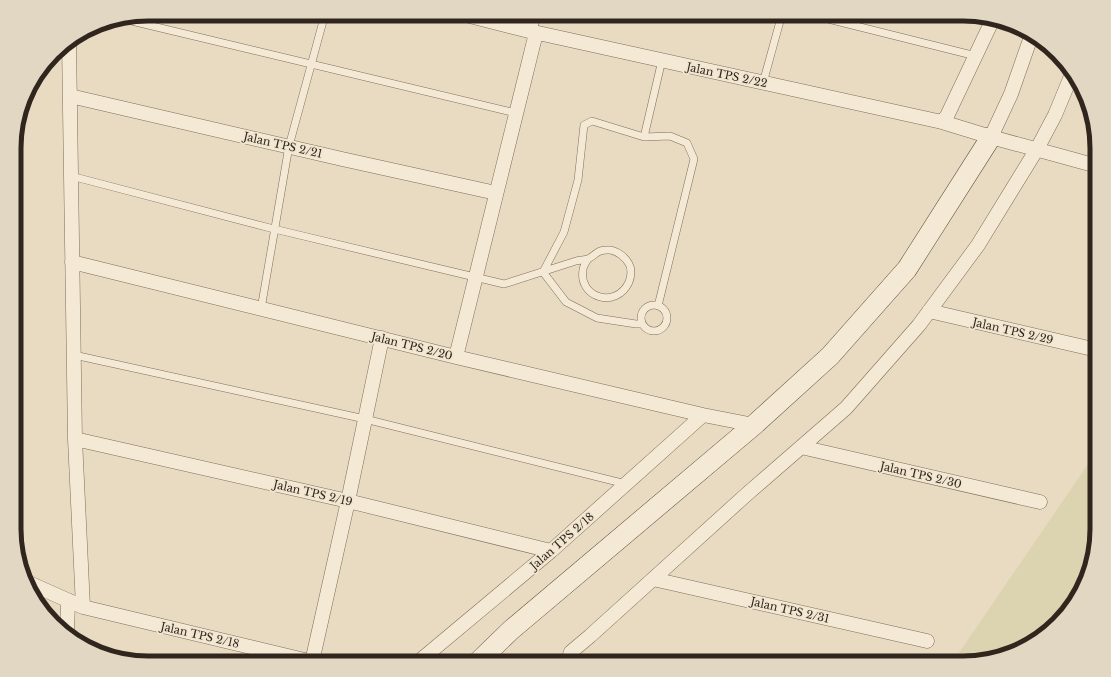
<svg xmlns="http://www.w3.org/2000/svg" width="1111" height="677" font-family="'Libre Baskerville',serif">
	<style>
		.farmland { fill: #dcd4b0 }
		.lines { fill: none; stroke-linecap: round; stroke-linejoin: round }
		.lane-casing { stroke: #7f6d5b; stroke-width: 8 }
		.street-casing { stroke: #7f6d5b; stroke-width: 15 }
		.secondary-casing { stroke: #614f3f; stroke-width: 21 }
		.lane { stroke: #f4e9d4; stroke-width: 7 }
		.street { stroke: #f4e9d4; stroke-width: 14 }
		.secondary { stroke: #f4e9d4; stroke-width: 20 }
		.labels { text-anchor: middle; stroke-width: 3.5; stroke-linejoin: round; paint-order: stroke }
		.street-label { font-size: 11px; fill: #31261e; stroke: #f0e6d0 }
		.rim { fill: none; stroke: #31261e; stroke-width: 5 }
	</style>
	<rect width="100%" height="100%" fill="#e8dbc2"/>
	<path class="farmland" d="M1097,451V538L1075,603L1030,645L972,663H952Z"/>
	<g class="lines">
		<defs>
			<path id="lane" d="M808,14L976,56
				M123,19L516,113
				M763,83L782,14
				M644,137L662,60
				M71,176L274,229L504,284L576,261C579,260 584,260 588,259C596,255 597,249 610,250C618,251 626,258 629,264C632,269 631,277 629,282C616,310 578,297 583,270C583,267 586,262 588,259
				M641 318a13 13 0 1 1 26 0a13 13 0 1 1-26 0Z
				M261,309L289,146L325,14
				M642,324H636L597,318L566,302L543,272L564,232L578,180L584,125L592,121L644,137L670,136L687,143L694,159L658,306
				M74,355L365,419L626,484"/>
			<path id="street" d="M462,14L529,31L942,122L991,137L1097,166
				M529,31L534,14
				M69,42L75,439L83,607
				M70,96L342,159L496,193
				M942,122L947,116L993,19
				M991,137L1011,94L1032,34
				M72,262L456,357L703,415L754,425
				M929,311L1097,350
				M456,357L536,33
				M75,439L348,501L551,551
				M801,447L1040,502
				M653,579L927,641
				M29,583L83,607L317,663
				M67,634L68,600
				M312,662L348,501L382,338
				M417,663L551,551L703,415
				M567,663L571,652L590,636L747,494L846,408L919,325L978,245L1037,149L1055,115L1072,74"/>
			<path id="secondary" d="M477,663L511,630L754,425L830,356L907,269L991,137"/>
		</defs>
		<use href="#lane" class="lane-casing"/>
		<use href="#street" class="street-casing"/>
		<use href="#secondary" class="secondary-casing"/>
		<use href="#lane" class="lane"/>
		<use href="#street" class="street"/>
		<use href="#secondary" class="secondary"/>
	</g>
	<g class="labels">
		<g class="street-label">
			<text transform="translate(727 75) rotate(12)" y="4">Jalan TPS 2/22</text>
			<text transform="translate(283 145) rotate(13)" y="4">Jalan TPS 2/21</text>
			<text transform="translate(1013 331) rotate(13)" y="4">Jalan TPS 2/29</text>
			<text transform="translate(412 346) rotate(14)" y="4">Jalan TPS 2/20</text>
			<text transform="translate(921 475) rotate(13)" y="4">Jalan TPS 2/30</text>
			<text transform="translate(313 493) rotate(13)" y="4">Jalan TPS 2/19</text>
			<text transform="translate(562 541) rotate(-41)" y="4">Jalan TPS 2/18</text>
			<text transform="translate(790 610) rotate(13)" y="4">Jalan TPS 2/31</text>
			<text transform="translate(200 635) rotate(13)" y="4">Jalan TPS 2/18</text>
		</g>
	</g>
	<path d="M0 0H1111V677H0ZM148 21H963A127 127 0 0 1 1090 148V529A127 127 0 0 1 963 656H148A127 127 0 0 1 21 529V148A127 127 0 0 1 148 21Z" fill="#e1d7c2" fill-rule="evenodd"/>
	<path class="rim" d="M148 21H963A127 127 0 0 1 1090 148V529A127 127 0 0 1 963 656H148A127 127 0 0 1 21 529V148A127 127 0 0 1 148 21Z"/>
</svg>
